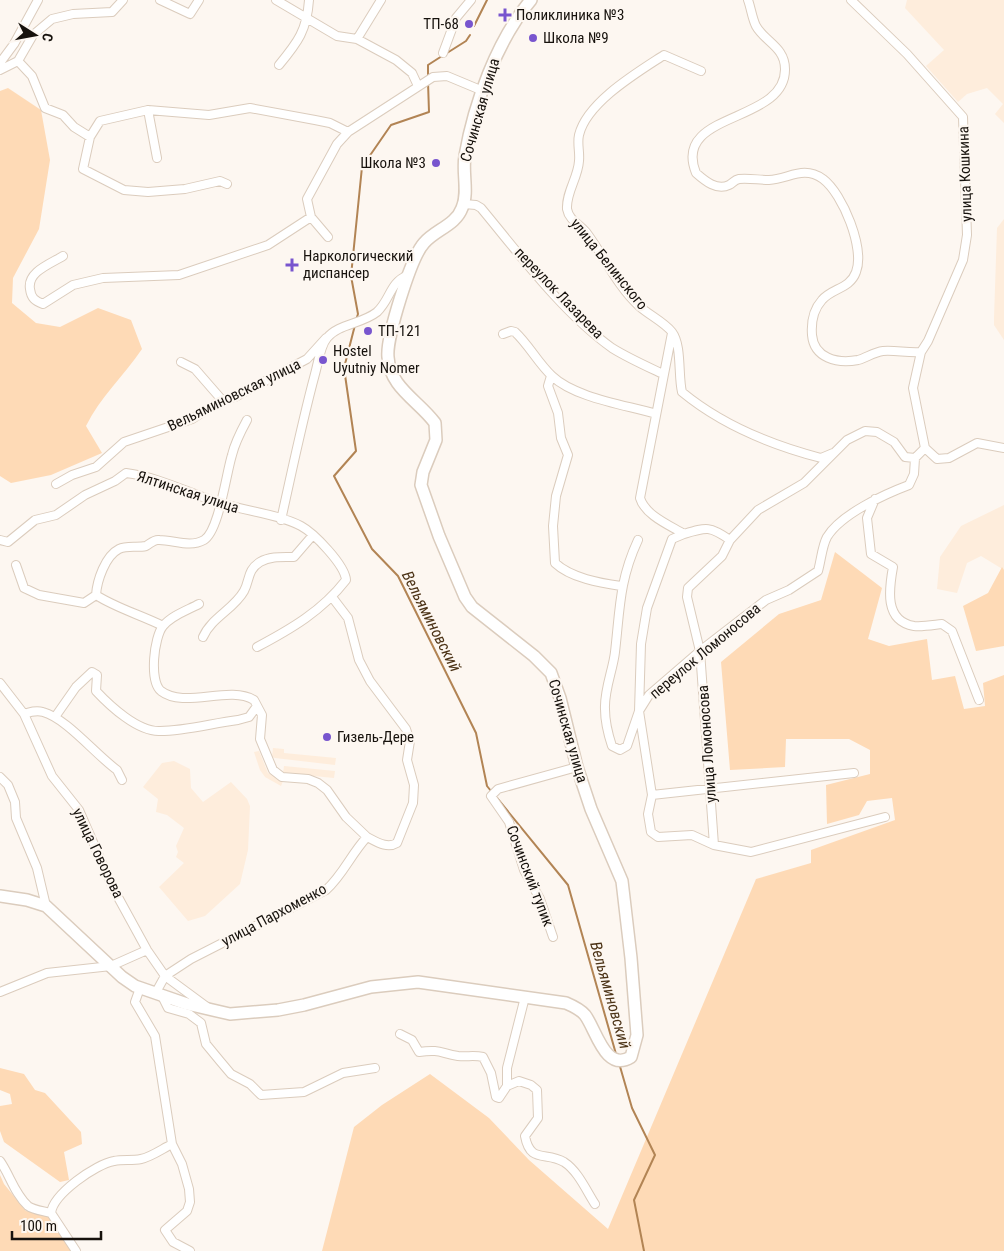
<svg xmlns="http://www.w3.org/2000/svg" width="1004" height="1251" font-family="'Roboto Condensed',sans-serif">
	<style>
		.built { fill: #feeddc }
		.green { fill: #fedab6 }
		.lines { fill: none; stroke-linecap: round; stroke-linejoin: round }
		.stream { stroke: #b28454; stroke-width: 2 }
		.minor-casing { stroke: #dbccbd; stroke-width: 10 }
		.highway-casing { stroke: #dbccbd; stroke-width: 14 }
		.minor { stroke: #fff; stroke-width: 8 }
		.highway { stroke: #fff; stroke-width: 11 }
		.poi-dot { fill: #7855ce; stroke: #fdf7f1; stroke-width: 2 }
		.labels { text-anchor: middle; stroke-width: 4.5; stroke-linejoin: round; paint-order: stroke }
		.poi-label { font-size: 15px; fill: #17120d; stroke: #fdf7f1; text-anchor: start }
		.street-label { font-size: 15px; fill: #17120d; stroke: #fdf7f1 }
		.water-label { font-size: 16px; font-style: italic; fill: #4b3215; stroke: #fdf7f1 }
	</style>
	<rect width="100%" height="100%" fill="#fdf7f1"/>
	<path class="built" d="M907,0H1004V123L995,114L1003,104L987,88L967,94L958,102L926,66L944,50L905,8Z
		M1004,219V340L994,325V318L997,228Z
		M1004,505V570L981,556L967,563L957,593L937,589L940,557L961,526Z
		M273,748L284,749V753L336,758L335,765L275,758L272,757Z
		M259,751L268,773L283,781L281,786L265,777L260,770L254,752Z
		M174,761L190,769L191,788L203,802L231,782L247,799L250,806L248,850L240,884L205,916L188,921L159,887L184,863L176,857L178,852L176,846L184,828L167,815L156,812L158,799L143,787L162,763Z
		M284,766L335,771L334,778L283,773Z"/>
	<path class="green" d="M8,88L41,110L50,160L39,229L13,278L12,303L36,323L60,327L98,308L131,320L142,349C124,376 100,397 86,426L102,453L51,475L11,483L0,476V91Z
		M835,552L882,588L868,639L889,646L927,639L932,680L955,676L964,709L985,706L983,683L1004,675V1251H322L354,1127L382,1105L430,1074L489,1118L529,1160L608,1229L756,879L811,863V850L895,820L892,798L867,801L859,815L827,824L826,785L870,774V750L849,739H786L785,767L730,770L721,662L779,614L821,600Z
		M1002,567L1004,570V646L976,651L963,606L988,593Z
		M0,1068L24,1074L35,1090L45,1093L81,1132L82,1144L64,1152L69,1180L60,1182L4,1142L0,1131V1106L12,1104L10,1094L0,1090Z
		M0,1175L4,1184L26,1211L49,1214L73,1251H0Z"/>
	<g class="lines">
		<path class="stream" d="M474,26L487,0
			M447,53L466,41L470,35
			M428,78V65L442,56
			M356,320L358,314L351,276L362,167L391,125L429,112L428,82
			M355,325L344,368L356,451L334,476L372,549L398,576L476,733L487,786L491,791
			M497,798L568,885L616,1054
			M619,1063L632,1108L655,1155L634,1200L644,1251"/>
		<defs>
			<path id="minor" d="M160,0L190,14L199,0
				M276,0L337,36L357,39L396,60L412,73L418,86
				M748,0C751,8 752,18 756,26C765,42 785,47 785,69C786,124 671,111 696,173C705,181 717,191 729,185C733,183 734,180 739,179C749,178 759,180 769,180C789,179 803,165 823,179C843,194 865,249 856,272C850,289 832,288 822,300C813,310 811,322 812,335C814,358 837,364 858,360C866,358 874,352 883,351C895,350 908,353 921,352
				M851,0L907,54L963,117L967,235L963,260L928,341L921,352L913,388L925,448L937,459L949,458L977,443L1004,448
				M357,39L381,0
				M443,53L456,18L471,0
				M18,61L32,76L45,108L63,115L74,127L90,137
				M0,63L14,44L38,0
				M279,65C298,42 307,30 309,0
				M0,70L18,61L33,35L52,19L73,14L112,12L123,0
				M701,71L664,55C638,72 587,102 579,135C577,144 580,152 579,161C578,178 566,192 567,209C569,220 579,224 586,232C604,256 617,286 639,306C649,315 664,322 672,332C682,345 678,376 682,392C722,425 771,445 821,458L833,453
				M148,110L157,158
				M227,184L220,181L185,189L148,192L124,190L83,169L90,137L100,121L148,110L209,115L250,108L315,120L330,123L348,132
				M464,204L476,205L481,208C520,255 563,313 612,348C628,358 646,366 663,374
				M328,237L311,217L307,199L337,144L348,132L433,77L447,76L483,91
				M63,256C50,264 27,272 30,289C31,298 35,301 43,304L73,285L103,278L179,275L268,245L311,217
				M672,333L640,498C645,515 669,525 684,534L672,539L647,608L641,644L639,711L652,795L648,814L651,832L658,837L692,835L714,845L751,852L885,817
				M503,334L511,331L515,332C529,345 538,363 552,376C575,398 626,405 656,414
				M181,362L195,369L222,400
				M551,376L548,386L558,413L561,438L568,455L556,496L553,526L555,563C571,578 600,583 621,586
				M56,484L72,475L96,467L124,442L192,419L222,400L235,397L307,359L326,338
				M875,499L867,518L871,554L893,567C889,589 884,621 914,626C922,627 933,625 942,624L952,631L979,700
				M281,520C292,471 302,422 315,374C318,364 320,346 327,338C338,324 362,324 377,312C391,299 389,283 408,275
				M684,534C707,527 710,526 730,540
				M0,540L8,542L35,520L56,515L85,495L115,481L126,473C159,477 188,493 220,503C245,511 278,514 301,526C314,533 345,565 346,580C322,611 291,629 257,647
				M638,540C619,581 620,609 615,652C613,670 604,690 605,709C605,721 608,734 612,746L620,750L627,746L639,711L649,695L700,651L766,600L789,590L818,571C821,561 822,546 827,537C841,514 885,494 909,485L914,474L915,458
				M16,565L24,588L39,595L84,603L96,595
				M199,604C188,610 172,615 163,626C154,637 149,681 161,691C184,709 229,685 254,700L262,715L260,739L273,770L282,777L308,779L318,783L327,790L346,817L367,837
				M163,626C141,615 116,608 96,595C97,581 105,556 119,549C127,545 137,548 146,546C150,544 154,539 159,540C174,540 190,548 204,540C219,531 226,474 232,455C235,442 241,431 247,420
				M203,637C211,618 234,609 244,591C250,580 247,570 260,562C270,556 282,557 294,557L313,535
				M0,683L24,714L52,776L79,810L113,888L147,950L165,976L207,1007
				M24,714C30,712 36,710 43,712C66,718 96,755 117,770L122,780
				M55,717L76,687L92,672L97,675L96,691C110,706 138,732 160,731C186,731 213,723 238,720L249,717L257,706
				M0,777L8,785L15,802L16,818L37,868L46,906
				M652,795L854,773
				M714,845L700,651L687,597L688,588L722,556L730,540L758,510L804,483L847,440L865,431L877,432L894,442L905,457L915,458L925,448
				M553,937L540,899L524,870L509,822L491,796L498,789L577,767
				M140,988L135,1002L155,1036L172,1144L182,1164L189,1189L190,1202L187,1211L165,1230L173,1242L190,1251
				M0,992L47,973L111,966L147,950
				M155,994L165,976L191,959L326,890C343,875 351,854 367,837C377,842 387,849 397,843L413,803L414,785L407,760L410,741L406,729L370,681L359,660L348,618L332,597
				M162,996L168,1008L189,1014L201,1023L206,1044L220,1061L231,1074L250,1084L261,1095L304,1092L343,1073L375,1068
				M400,1034L412,1040L419,1052C440,1049 440,1053 458,1056C467,1057 474,1055 483,1057L491,1073L496,1097L499,1098L507,1086V1068L525,997
				M507,1086L519,1081L531,1085L537,1090L538,1118L525,1136C530,1164 546,1151 564,1162C578,1171 586,1190 595,1204
				M0,1161C10,1175 14,1193 28,1206C33,1210 44,1211 51,1213L76,1251
				M51,1213C53,1194 96,1164 114,1161C123,1159 132,1161 141,1159C151,1157 162,1149 172,1144"/>
			<path id="highway" d="M0,896L27,900L46,906L122,977L135,986L187,1004L230,1014L278,1010L304,1005L371,987L418,982L566,1003C573,1006 580,1009 585,1015C596,1029 605,1073 631,1057L637,1035L631,958L622,881L591,809L577,767L560,698L551,673L534,656L472,607L465,597L439,536L421,485L423,472L436,440L435,423C418,400 390,388 388,357C386,338 411,257 424,243C435,230 456,225 462,208C469,193 462,172 465,156C474,104 497,40 531,0"/>
		</defs>
		<use href="#minor" class="minor-casing"/>
		<use href="#highway" class="highway-casing"/>
		<use href="#minor" class="minor"/>
		<use href="#highway" class="highway"/>
	</g>
	<g class="poi-dot">
		<path d="M502.5 7.5h5v5h5v5h-5v5h-5v-5h-5v-5h5z"/>
		<circle cx="469" cy="24" r="5"/>
		<circle cx="533" cy="38" r="5"/>
		<circle cx="436" cy="163" r="5"/>
		<path d="M289.5 257.5h5v5h5v5h-5v5h-5v-5h-5v-5h5z"/>
		<circle cx="368" cy="331" r="5"/>
		<circle cx="323" cy="360" r="5"/>
		<circle cx="327" cy="737" r="5"/>
	</g>
	<g class="labels">
		<g class="poi-label">
			<text x="516" y="20">Поликлиника №3</text>
			<text x="459" y="29" text-anchor="end">ТП-68</text>
			<text x="543" y="43">Школа №9</text>
			<text x="426" y="168" text-anchor="end">Школа №3</text>
			<text x="303" y="261">Наркологический<tspan x="303" dy="17">диспансер</tspan></text>
			<text x="378" y="336">ТП-121</text>
			<text x="333" y="356">Hostel<tspan x="333" dy="17">Uyutniy Nomer</tspan></text>
			<text x="337" y="742">Гизель-Дере</text>
		</g>
		<g class="street-label">
			<text transform="translate(480 110) rotate(-74)" y="5">Сочинская улица</text>
			<text transform="translate(965 174) rotate(-92)" y="5">улица Кошкина</text>
			<text transform="translate(609 264) rotate(51)" y="5">улица Белинского</text>
			<text transform="translate(559 293) rotate(46)" y="5">переулок Лазарева</text>
			<text transform="translate(234 395) rotate(-26)" y="5">Вельяминовская улица</text>
			<text transform="translate(188 492) rotate(18)" y="5">Ялтинская улица</text>
			<text transform="translate(705 651) rotate(-40)" y="5">переулок Ломоносова</text>
			<text transform="translate(568 731) rotate(74)" y="5">Сочинская улица</text>
			<text transform="translate(707 744) rotate(-94)" y="5">улица Ломоносова</text>
			<text transform="translate(98 853) rotate(64)" y="5">улица Говорова</text>
			<text transform="translate(530 876) rotate(69)" y="5">Сочинский тупик</text>
			<text transform="translate(274 915) rotate(-28)" y="5">улица Пархоменко</text>
		</g>
		<g class="water-label">
			<text transform="translate(432 621) rotate(63)" y="6">Вельяминовский</text>
			<text transform="translate(611 995) rotate(74)" y="6">Вельяминовский</text>
		</g>
	</g>
	<g transform="translate(35 35) rotate(101)" stroke="#fdf7f1" stroke-width="4" paint-order="stroke">
	<path d="M0-4L9 19L0 12L-9 19Z" fill="#17120d"/>
	<text y="-8" font-size="14" font-weight="bold" text-anchor="middle" fill="#17120d">С</text>
	</g>
	<path d="M12 1231v8h89v-8" fill="none" stroke="#17120d" stroke-width="2.5"/>
	<text x="20" y="1231" font-size="15" fill="#17120d" stroke="#fdf7f1" stroke-width="4" paint-order="stroke">100 m</text>
</svg>
